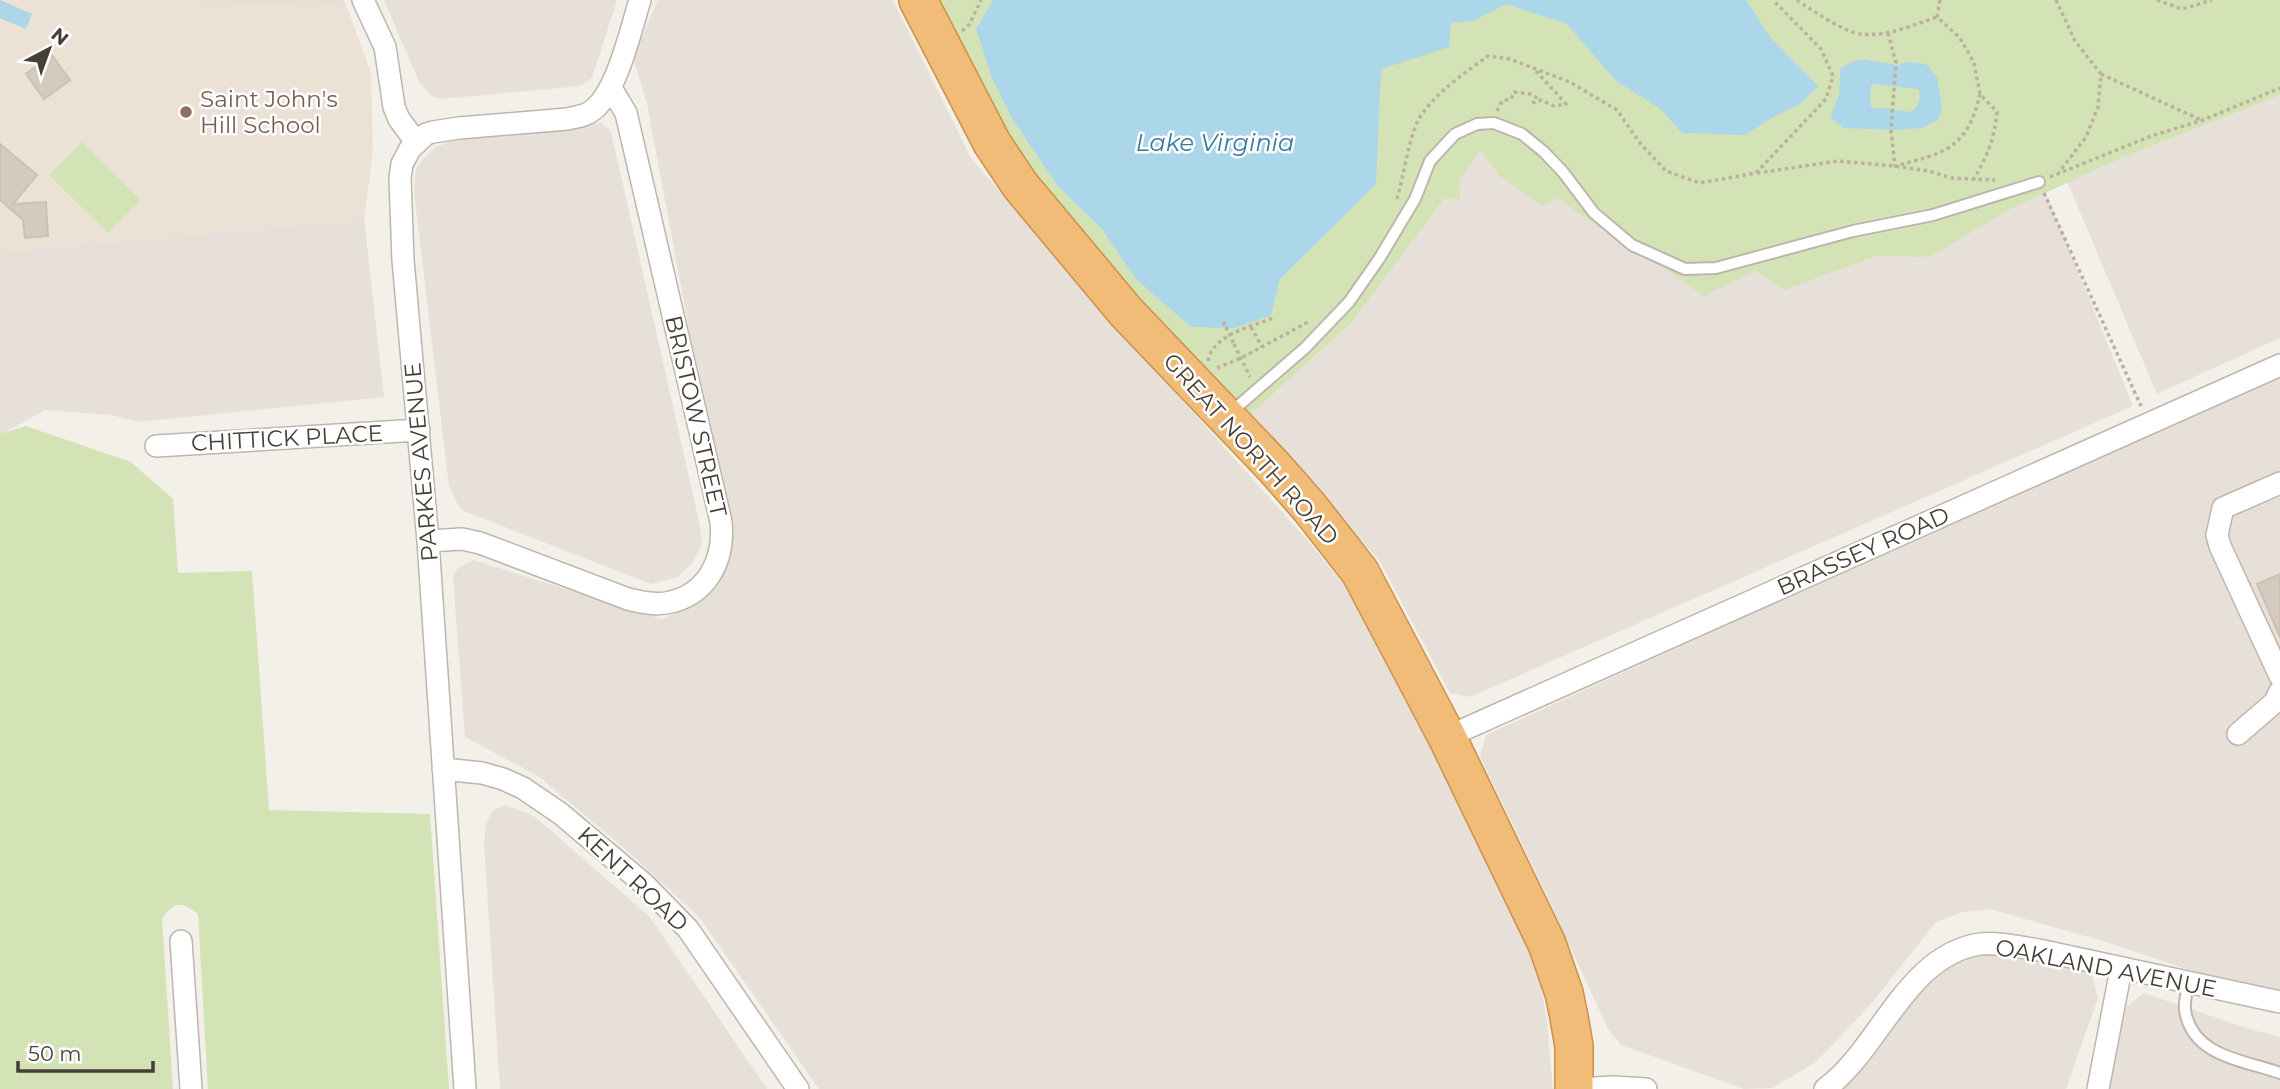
<svg xmlns="http://www.w3.org/2000/svg" width="2280" height="1089" font-family="Montserrat,sans-serif">
	<style>
		.residential { fill: #e6e0d8 }
		.education { fill: #ebe2d5 }
		.green { fill: #d3e3b6 }
		.water { fill: #acd6e9; fill-rule: evenodd }
		.building { fill: #d4cac0; stroke: #cec1b4; stroke-width: 2 }
		.lines { fill: none; stroke-linecap: round; stroke-linejoin: round }
		.lane-casing { stroke: #beb6ad; stroke-width: 14 }
		.street-casing { stroke: #beb6ad; stroke-width: 24 }
		.highway-casing { stroke: #ce9048; stroke-width: 40 }
		.path { stroke: #beb09f; stroke-width: 3.5; stroke-dasharray: 3.5 3.5; stroke-linecap: butt }
		.lane { stroke: #fff; stroke-width: 10 }
		.street { stroke: #fff; stroke-width: 21 }
		.highway { stroke: #f0bc78; stroke-width: 37 }
		.path-bridge { stroke: #beb09f; stroke-width: 3.5; stroke-dasharray: 3.5 3.5; stroke-linecap: butt }
		.education-dot { fill: #8d6e63; stroke: #fff; stroke-width: 2.5 }
		.labels { text-anchor: middle; stroke-width: 5; stroke-linejoin: round; paint-order: stroke }
		.education-label { font-size: 23px; fill: #785e54; stroke: #fff; text-anchor: start }
		.street-label { font-size: 23px; fill: #463f38; stroke: #fff }
		.water-label { font-size: 24px; font-style: italic; fill: #387999; stroke: #fff }
	</style>
	<rect width="100%" height="100%" fill="#f3efe9"/>
	<path class="residential" d="M121,0H343L347,7L122,1Z
		M384,0H617L592,78L581,86L441,99L433,97L420,84Z
		M658,0H893L971,158L1066,270L1307,540L1363,608L1530,948L1539,971L1547,1024L1553,1089H819L700,918L624,848L538,776L465,737L453,576L457,569L473,560L662,619L695,605L709,591L730,549L647,104L633,57Z
		M2280,95V338L2157,394L2066,179Z
		M588,121L603,124L611,132L700,526L702,544L691,565L677,577L651,584L464,511L459,507L449,486L414,192L416,169L421,161L434,148L462,136Z
		M1480,149L2044,188L2133,406L1470,697L1450,693L1379,560L1246,419L1352,322Z
		M364,219L384,397L138,422L112,415L45,410L0,435V252Z
		M2280,376V998L2270,997L2106,942L1990,909L1963,912L1936,922L1871,1004L1816,1062L1772,1088L1744,1089L1621,1045L1608,1029L1541,883L1480,757L1486,735L2105,453Z
		M506,805L535,817L649,916L767,1089H500L484,844L486,824L493,810Z
		M2031,951L2091,972L2098,998L2066,1089H1834L1939,966L1958,954Z
		M2144,993L2246,1028L2280,1037V1089H2095L2121,1011Z"/>
	<path class="education" d="M0,0H121L347,7L371,73L373,151L364,219L0,252Z"/>
	<path class="green" d="M929,0H2280V95L2121,158L2010,209L1930,257L1876,256L1784,290L1756,271L1703,296L1654,260L1621,242L1557,198L1542,206L1499,175L1480,150L1459,180L1460,199H1444L1352,322L1246,419L1040,195Z
		M82,142L141,200L108,233L49,175Z
		M26,426L131,462L173,499L178,573L252,571L269,810L430,814L449,1089H208L198,914C181,901 174,901 162,919L173,1089H0V434Z"/>
	<path class="water" d="M0,0L32,14L26,29L0,18Z
		M993,0H1746L1770,37L1818,86L1800,104L1775,116L1745,135L1682,133L1662,110L1615,80L1567,24L1506,4L1473,21L1451,23L1449,47L1381,69L1376,184L1280,279L1271,315L1235,328L1191,327L1135,278L1102,229L1057,185L1012,118L992,78L976,29Z
		M1859,59L1899,65L1908,62L1926,64L1937,77L1942,109L1938,120L1922,128L1899,130L1844,128L1831,118C1832,108 1837,102 1839,94C1840,86 1839,77 1841,68ZM1874,84L1918,89C1922,97 1918,109 1910,112L1872,107L1870,104L1871,85Z"/>
	<path class="building" d="M52,55L70,80L44,99L26,74Z
		M0,144L37,175L13,204L46,202L48,236L25,238L23,220L0,200Z
		M2280,574V637L2257,584Z"/>
	<g class="lines">
		<defs>
			<path id="lane" d="M1230,413L1305,348L1349,302L1379,259L1415,199L1430,161L1455,134L1477,124L1494,123L1522,134L1544,152L1563,172L1594,213L1632,245L1685,269L1716,268L1853,231L1933,215L2039,182
				M2188,983C2187,991 2184,1002 2185,1010C2192,1057 2244,1060 2280,1073"/>
			<path id="street" d="M363,0L385,47L394,107L399,119L416,142
				M156,446L419,430
				M2280,483L2223,508L2217,535L2220,546L2280,676
				M428,541L462,539L480,543L628,599C640,602 653,605 666,603C707,596 725,560 721,522L626,113L611,88
				M2238,734L2275,702L2280,691
				M1447,737L2280,365
				M443,769L482,773L503,779L523,788L561,814L644,884L688,929L798,1089
				M181,941L191,1089
				M465,1089L428,541L403,260L400,178L402,164L410,149L426,134L433,132L459,128L567,119C576,117 586,116 593,110C617,92 631,29 640,0
				M1577,1089L1613,1087L1646,1089
				M1825,1089C1880,1049 1906,955 1980,944C1999,942 2020,947 2039,950L2280,1002
				M2098,1089L2121,969"/>
			<path id="highway" d="M918,0L992,143L1020,185L1126,312L1274,467L1310,508L1360,572L1447,737L1547,944L1564,993L1569,1017L1574,1046V1089"/>
		</defs>
		<use href="#lane" class="lane-casing"/>
		<use href="#street" class="street-casing"/>
		<use href="#highway" class="highway-casing"/>
		<path class="path" d="M1797,0C1810,9 1845,33 1861,34C1887,37 1913,25 1937,17
			M1940,0L1937,17L1959,37L1967,50L1974,63L1980,94L1997,112C1994,140 1988,154 1974,179
			M2056,0L2075,41L2101,74L2098,107L2086,137L2059,172
			M2157,0L2182,9L2212,0
			M962,31L969,25L981,0
			M1888,33L1896,63L1891,130L1895,166C1945,153 1967,149 1980,94
			M2101,74L2201,120
			M1532,103L1541,100L1554,106L1566,104L1536,71
			M1497,111L1502,101L1511,99L1514,92L1530,94L1541,100
			M1757,173L1838,161L1895,166L1928,171L1952,178L1995,180
			M2050,177L2151,136L2203,120L2280,88
			M2044,193L2141,406
			M1397,199C1404,176 1409,132 1422,114C1438,91 1466,72 1488,56L1510,59L1570,82L1617,110L1640,143L1666,171L1700,183L1756,173L1826,99L1833,76L1821,49L1773,0
			M1223,322L1226,327
			M1251,327L1262,347
			M1234,344L1250,377
			M1208,361C1213,334 1251,327 1273,318
			M1217,368L1241,358L1310,321"/>
		<use href="#lane" class="lane"/>
		<use href="#street" class="street"/>
		<use href="#highway" class="highway"/>
		<path class="path-bridge" d="M1226,327L1234,344"/>
	</g>
	<circle class="education-dot" cx="186" cy="112" r="7"/>
	<g class="labels">
		<g class="education-label">
			<text x="200" y="107">Saint John's<tspan x="200" dy="26">Hill School</tspan></text>
		</g>
		<g class="street-label">
			<text transform="translate(696 416) rotate(77)" y="8">BRISTOW STREET</text>
			<text transform="translate(287 438) rotate(-3)" y="8">CHITTICK PLACE</text>
			<text transform="translate(1251 449) rotate(48)" y="8">GREAT NORTH ROAD</text>
			<text transform="translate(421 462) rotate(-95)" y="8">PARKES AVENUE</text>
			<text transform="translate(1863 551) rotate(-24)" y="8">BRASSEY ROAD</text>
			<text transform="translate(633 879) rotate(43)" y="8">KENT ROAD</text>
			<text transform="translate(2106 968) rotate(11)" y="8">OAKLAND AVENUE</text>
		</g>
		<g class="water-label">
			<text x="1215" y="151">Lake Virginia</text>
		</g>
	</g>
	<g transform="translate(49 49) rotate(41)" stroke="#ffffff" stroke-width="5" paint-order="stroke">
	<path d="M0-5L12 26L0 18L-12 26Z" fill="#463f38"/>
	<text y="-10" font-size="19" font-weight="bold" text-anchor="middle" fill="#463f38">N</text>
	</g>
	<path d="M18 1061v10h135v-10" fill="none" stroke="#463f38" stroke-width="3.5"/>
	<text x="28" y="1061" font-size="21" fill="#463f38" stroke="#ffffff" stroke-width="5" paint-order="stroke">50 m</text>
</svg>
